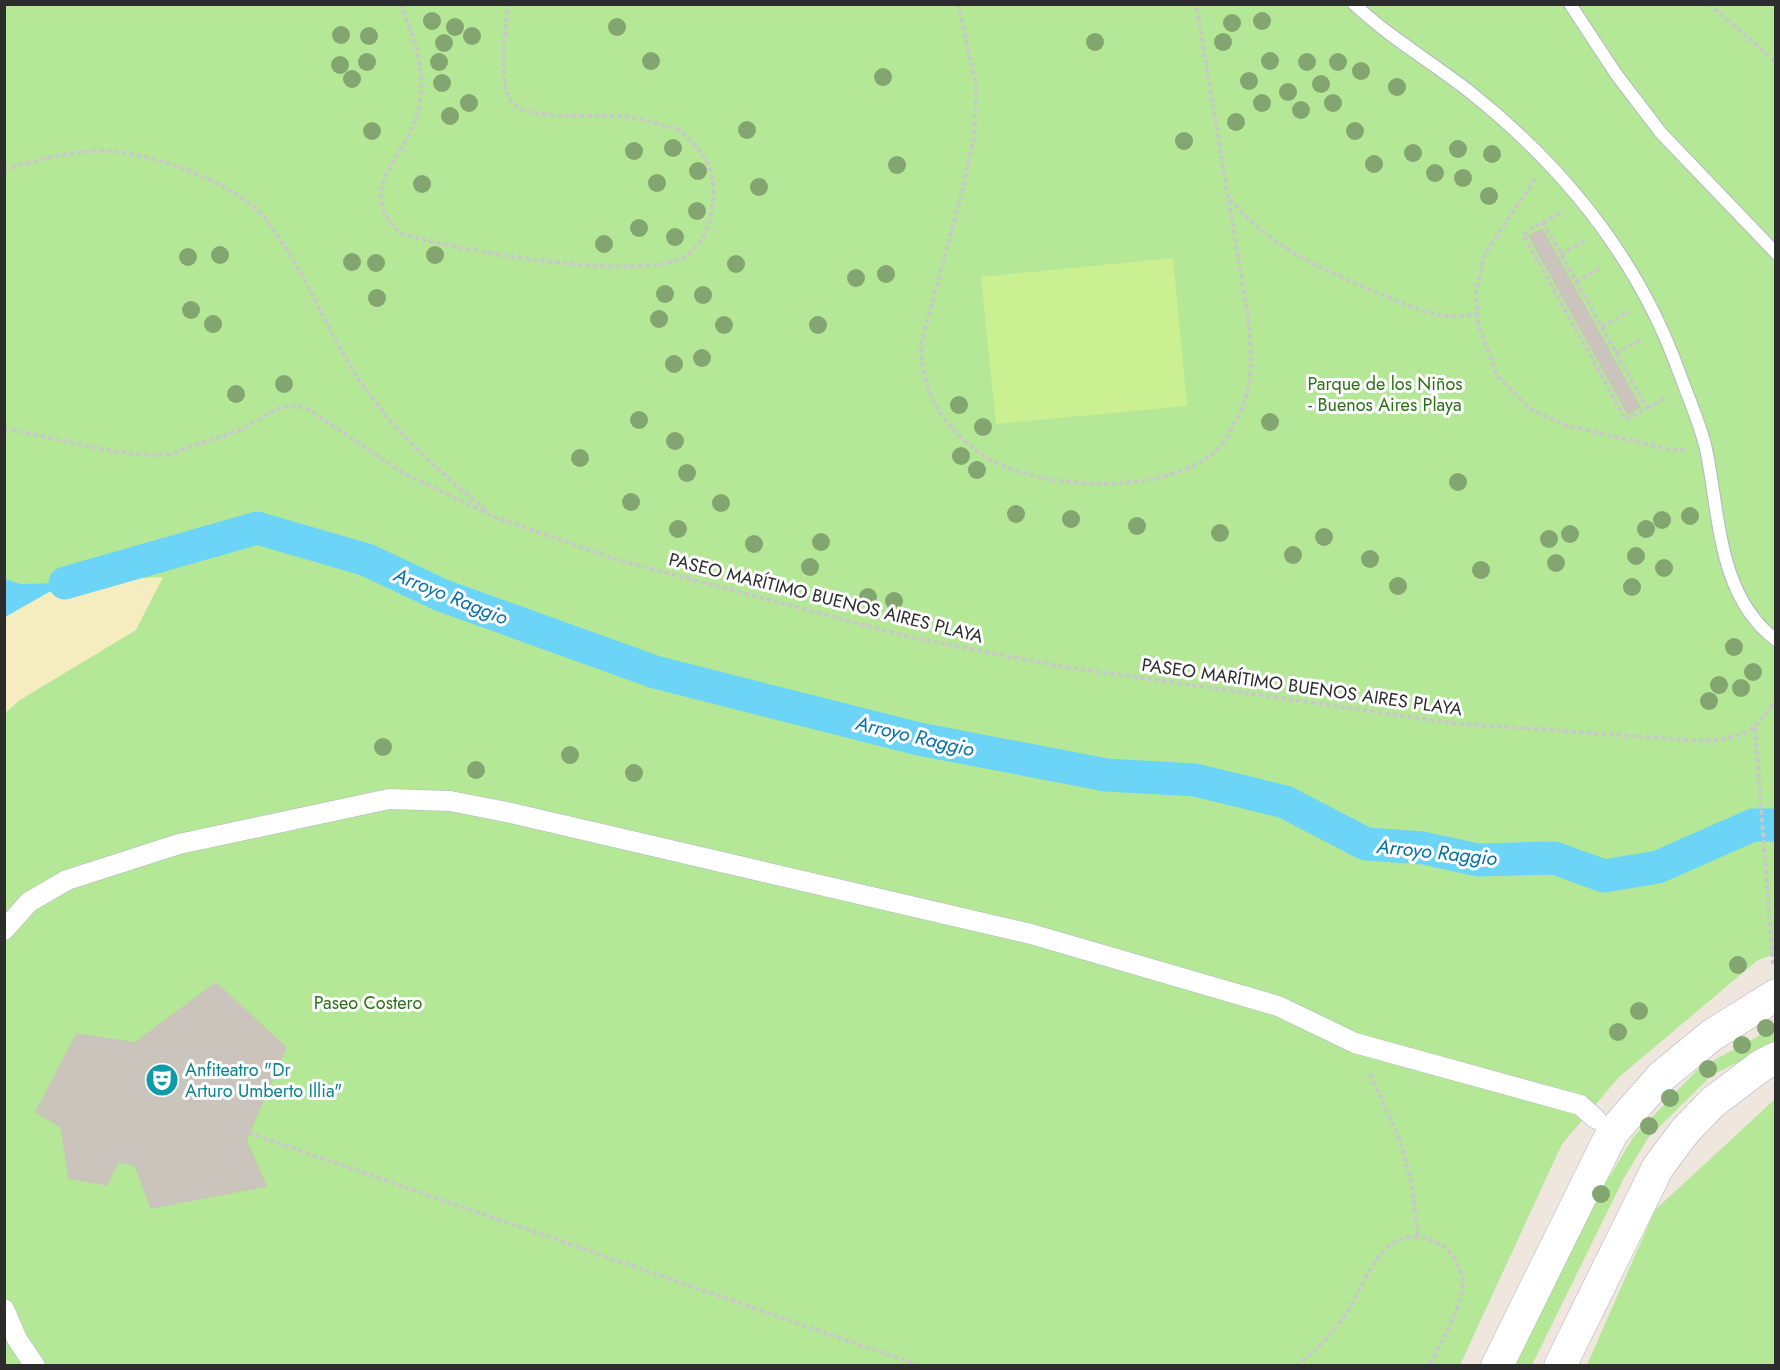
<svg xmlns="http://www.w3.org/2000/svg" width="1780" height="1370" font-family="Jost,sans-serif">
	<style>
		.green { fill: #b4e897 }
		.sand { fill: #f5ecbf }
		.pitch { fill: #caf092 }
		.water { fill: #6bd4f7 }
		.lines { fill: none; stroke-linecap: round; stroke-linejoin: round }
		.canal { stroke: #6bd4f7; stroke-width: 33 }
		.building { fill: #cac4bd; stroke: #cac3b7; stroke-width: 1.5 }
		.service-casing { stroke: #b2b5c1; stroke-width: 14 }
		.pedestrian-casing { stroke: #b2b5c1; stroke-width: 21 }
		.tertiary-casing { stroke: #b2b5c1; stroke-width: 33 }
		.path { stroke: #c8c8c8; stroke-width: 4; stroke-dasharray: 4.5 3; stroke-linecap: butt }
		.service { stroke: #fff; stroke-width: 12 }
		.pedestrian { stroke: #fff; stroke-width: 20 }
		.tertiary { stroke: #fff; stroke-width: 32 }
		.tree { fill: #83a670 }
		.labels { text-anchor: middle; stroke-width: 6; stroke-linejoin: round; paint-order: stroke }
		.park-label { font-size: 18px; fill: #2a7016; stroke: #fff }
		.street-label { font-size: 18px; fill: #2c2c2c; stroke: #fff }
		.culture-label { font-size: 18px; fill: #0d838f; stroke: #fff; text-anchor: start }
		.water-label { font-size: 20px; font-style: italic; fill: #0472a8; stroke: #fff }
	</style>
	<rect width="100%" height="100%" fill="#efe7de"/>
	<path class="green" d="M5,5H1775V954L1758,960L1619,1077L1562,1144L1460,1365H5V617L64,584H21L5,579Z
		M1775,1027V1044L1712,1075L1648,1138L1624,1178L1532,1365L1512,1366L1585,1217L1634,1136L1698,1069Z
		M1775,1099V1365H1587L1655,1210Z"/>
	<path class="sand" d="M163,577L136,630L20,700L5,713V617L65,583Z"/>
	<path class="pitch" d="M1173,258L1187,406L996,424L981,277Z"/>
	<path class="water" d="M5,579L21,584L65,583L5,617Z"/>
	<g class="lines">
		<path class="canal" d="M65,583L257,528L367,560L441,595L655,672L919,739L1106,775L1195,780L1285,802L1366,844L1423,848L1478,860L1554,858L1604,876L1658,867L1753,825H1776"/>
	</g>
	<path class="building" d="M1542,229L1640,407L1628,414L1529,236Z
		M216,983L286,1048L246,1140L266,1186L151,1208L135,1165L118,1162L107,1185L69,1178L61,1127L36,1112L77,1034L135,1043Z"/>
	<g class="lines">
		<defs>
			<path id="service" d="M1354,4C1390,38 1432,62 1470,92C1564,167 1638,258 1679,372C1688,397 1700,423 1706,449C1720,515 1717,595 1776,640
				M1570,4L1616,74L1661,133L1776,253"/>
			<path id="pedestrian" d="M4,930L29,902L67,880L179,844L389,799L450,801L511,813L1031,934L1278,1006L1355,1043L1580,1105L1596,1119
				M4,1309L17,1339L35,1366"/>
			<path id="tertiary" d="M1497,1366L1612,1133L1662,1076L1712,1035L1776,995
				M1560,1366L1658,1167L1685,1131L1713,1102L1762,1065L1776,1058"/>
		</defs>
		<use href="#service" class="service-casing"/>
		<use href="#pedestrian" class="pedestrian-casing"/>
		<use href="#tertiary" class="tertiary-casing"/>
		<path class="path" d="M400,4C415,37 426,71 419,107C409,158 350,188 402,234C452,249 646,285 687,255C702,245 710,226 712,209C717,173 709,158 683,133C678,128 669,127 662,125C649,121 636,118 623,116C598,114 533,120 515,106C496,89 506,28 508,4
			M958,4L976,85L974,137L962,192L921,344C920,391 946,432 986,457C1041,492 1173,496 1220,447C1225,442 1229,433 1232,427C1255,390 1252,359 1248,317L1196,4
			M1709,4L1776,62
			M4,169C35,161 66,152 98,151C143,149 229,180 260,213C268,220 273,230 279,238C308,279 326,326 352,369C388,426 437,471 489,512
			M1535,179L1485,253L1476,292L1478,324L1498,377L1530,409L1565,425L1672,450H1686
			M1230,199C1268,246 1321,269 1376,292C1400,302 1424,314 1450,316C1459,316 1469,315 1478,314
			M1543,222L1647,408L1626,420L1523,234Z
			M1543,222L1564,211
			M1561,254L1584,241
			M1576,282L1602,267
			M1602,327L1630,311
			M1616,353L1642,339
			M1647,408L1667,397
			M4,428L106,450L143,455L170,454L240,430L279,408L296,405L310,410L403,473L497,518L622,561L906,636L1053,665L1452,723L1702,741C1740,739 1756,733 1776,698
			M1755,728L1773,964
			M1370,1074L1399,1138L1412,1184L1418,1236
			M249,1133L921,1366
			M1296,1366C1315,1351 1330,1336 1344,1317C1364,1289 1380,1224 1427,1239C1438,1242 1449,1248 1455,1260C1458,1265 1463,1275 1463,1281C1464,1306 1440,1343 1429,1366"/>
		<use href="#service" class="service"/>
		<use href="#pedestrian" class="pedestrian"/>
		<use href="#tertiary" class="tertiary"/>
	</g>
	<g class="tree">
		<circle cx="432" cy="21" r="9"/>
		<circle cx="1262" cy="21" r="9"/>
		<circle cx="1232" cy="23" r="9"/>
		<circle cx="455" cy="27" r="9"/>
		<circle cx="617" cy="27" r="9"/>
		<circle cx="341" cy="35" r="9"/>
		<circle cx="369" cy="36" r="9"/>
		<circle cx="472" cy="36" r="9"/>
		<circle cx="1095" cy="42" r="9"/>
		<circle cx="1223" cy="42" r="9"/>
		<circle cx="444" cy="43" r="9"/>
		<circle cx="651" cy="61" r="9"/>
		<circle cx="1270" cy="61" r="9"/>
		<circle cx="367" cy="62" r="9"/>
		<circle cx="439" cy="62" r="9"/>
		<circle cx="1307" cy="62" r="9"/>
		<circle cx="1338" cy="62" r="9"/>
		<circle cx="340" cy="65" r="9"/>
		<circle cx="1361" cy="71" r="9"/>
		<circle cx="883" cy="77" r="9"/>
		<circle cx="352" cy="79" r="9"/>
		<circle cx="1249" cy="81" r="9"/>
		<circle cx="442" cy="83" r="9"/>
		<circle cx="1321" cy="84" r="9"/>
		<circle cx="1397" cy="87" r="9"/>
		<circle cx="1288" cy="92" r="9"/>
		<circle cx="469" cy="103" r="9"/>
		<circle cx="1262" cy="103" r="9"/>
		<circle cx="1333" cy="103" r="9"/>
		<circle cx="1301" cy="110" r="9"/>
		<circle cx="450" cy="116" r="9"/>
		<circle cx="1236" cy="122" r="9"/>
		<circle cx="747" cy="130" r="9"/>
		<circle cx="372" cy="131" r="9"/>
		<circle cx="1355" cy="131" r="9"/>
		<circle cx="1184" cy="141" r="9"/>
		<circle cx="673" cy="148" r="9"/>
		<circle cx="1458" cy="149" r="9"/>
		<circle cx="634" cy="151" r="9"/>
		<circle cx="1413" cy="153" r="9"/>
		<circle cx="1492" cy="154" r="9"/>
		<circle cx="1374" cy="164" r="9"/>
		<circle cx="897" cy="165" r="9"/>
		<circle cx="698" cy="171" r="9"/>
		<circle cx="1435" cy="173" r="9"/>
		<circle cx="1463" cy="178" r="9"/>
		<circle cx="657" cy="183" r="9"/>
		<circle cx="422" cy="184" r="9"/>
		<circle cx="759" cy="187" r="9"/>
		<circle cx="1489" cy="196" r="9"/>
		<circle cx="697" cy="211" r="9"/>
		<circle cx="639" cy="228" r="9"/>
		<circle cx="675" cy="237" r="9"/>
		<circle cx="604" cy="244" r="9"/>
		<circle cx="220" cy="255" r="9"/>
		<circle cx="435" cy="255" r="9"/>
		<circle cx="188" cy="257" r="9"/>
		<circle cx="352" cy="262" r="9"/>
		<circle cx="376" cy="263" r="9"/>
		<circle cx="736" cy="264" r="9"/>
		<circle cx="886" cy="274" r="9"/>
		<circle cx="856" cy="278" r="9"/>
		<circle cx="665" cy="294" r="9"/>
		<circle cx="703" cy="295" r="9"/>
		<circle cx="377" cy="298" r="9"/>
		<circle cx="191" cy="310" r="9"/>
		<circle cx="659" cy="319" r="9"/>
		<circle cx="213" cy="324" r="9"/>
		<circle cx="724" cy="325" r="9"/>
		<circle cx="818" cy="325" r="9"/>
		<circle cx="702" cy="358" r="9"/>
		<circle cx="674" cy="364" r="9"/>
		<circle cx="284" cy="384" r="9"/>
		<circle cx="236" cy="394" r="9"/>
		<circle cx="959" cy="405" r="9"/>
		<circle cx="639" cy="420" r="9"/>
		<circle cx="1270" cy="422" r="9"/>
		<circle cx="983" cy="427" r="9"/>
		<circle cx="675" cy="441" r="9"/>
		<circle cx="961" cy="456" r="9"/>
		<circle cx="580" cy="458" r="9"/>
		<circle cx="977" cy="470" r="9"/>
		<circle cx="687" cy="473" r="9"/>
		<circle cx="1458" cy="482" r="9"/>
		<circle cx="631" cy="502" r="9"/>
		<circle cx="721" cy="503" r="9"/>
		<circle cx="1016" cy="514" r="9"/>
		<circle cx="1690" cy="516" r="9"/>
		<circle cx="1071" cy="519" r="9"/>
		<circle cx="1662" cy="520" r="9"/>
		<circle cx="1137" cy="526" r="9"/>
		<circle cx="678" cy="529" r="9"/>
		<circle cx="1646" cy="529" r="9"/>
		<circle cx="1220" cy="533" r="9"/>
		<circle cx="1570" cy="534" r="9"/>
		<circle cx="1324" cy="537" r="9"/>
		<circle cx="1549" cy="539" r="9"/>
		<circle cx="821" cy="542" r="9"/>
		<circle cx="754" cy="544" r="9"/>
		<circle cx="1293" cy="555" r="9"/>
		<circle cx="1636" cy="556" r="9"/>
		<circle cx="1370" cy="559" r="9"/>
		<circle cx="1556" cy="563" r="9"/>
		<circle cx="810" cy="567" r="9"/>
		<circle cx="1664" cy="568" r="9"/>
		<circle cx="1481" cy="570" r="9"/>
		<circle cx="1398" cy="586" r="9"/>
		<circle cx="1632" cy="587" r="9"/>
		<circle cx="868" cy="597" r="9"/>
		<circle cx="894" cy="601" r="9"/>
		<circle cx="1734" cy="647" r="9"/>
		<circle cx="1753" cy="672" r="9"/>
		<circle cx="1719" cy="685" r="9"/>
		<circle cx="1741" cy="688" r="9"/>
		<circle cx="1709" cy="701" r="9"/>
		<circle cx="383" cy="747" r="9"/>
		<circle cx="570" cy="755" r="9"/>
		<circle cx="476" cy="770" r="9"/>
		<circle cx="634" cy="773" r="9"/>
		<circle cx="1738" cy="965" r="9"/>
		<circle cx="1639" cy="1011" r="9"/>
		<circle cx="1766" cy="1028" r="9"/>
		<circle cx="1618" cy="1032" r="9"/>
		<circle cx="1742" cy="1045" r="9"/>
		<circle cx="1708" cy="1069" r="9"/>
		<circle cx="1670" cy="1098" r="9"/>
		<circle cx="1649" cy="1126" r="9"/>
		<circle cx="1601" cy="1194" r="9"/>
	</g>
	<defs>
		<symbol id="theatre-disc" viewBox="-11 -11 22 22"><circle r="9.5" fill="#0f9aa8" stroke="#fff"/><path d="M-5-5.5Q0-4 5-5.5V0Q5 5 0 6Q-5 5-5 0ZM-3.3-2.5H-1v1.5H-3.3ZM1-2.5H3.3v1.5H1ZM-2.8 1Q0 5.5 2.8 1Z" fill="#fff"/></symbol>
	</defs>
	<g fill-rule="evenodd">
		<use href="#theatre-disc" x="143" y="1061" width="38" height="38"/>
	</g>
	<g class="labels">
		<g class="park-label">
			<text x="1385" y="390">Parque de los Niños<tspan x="1385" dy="21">- Buenos Aires Playa</tspan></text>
			<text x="368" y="1009">Paseo Costero</text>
		</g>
		<g class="street-label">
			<text transform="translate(826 598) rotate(14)" y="6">PASEO MARÍTIMO BUENOS AIRES PLAYA</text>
			<text transform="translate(1302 687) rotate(8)" y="6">PASEO MARÍTIMO BUENOS AIRES PLAYA</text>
		</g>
		<g class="culture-label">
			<text x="185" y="1076">Anfiteatro "Dr<tspan x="185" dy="21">Arturo Umberto Illia"</tspan></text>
		</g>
		<g class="water-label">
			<text transform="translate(451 596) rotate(22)" y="7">Arroyo Raggio</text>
			<text transform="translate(915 736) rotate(13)" y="7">Arroyo Raggio</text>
			<text transform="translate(1437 852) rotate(6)" y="7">Arroyo Raggio</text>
		</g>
	</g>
	<rect width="1780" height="1370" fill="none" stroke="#2c2c2c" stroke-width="12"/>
</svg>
